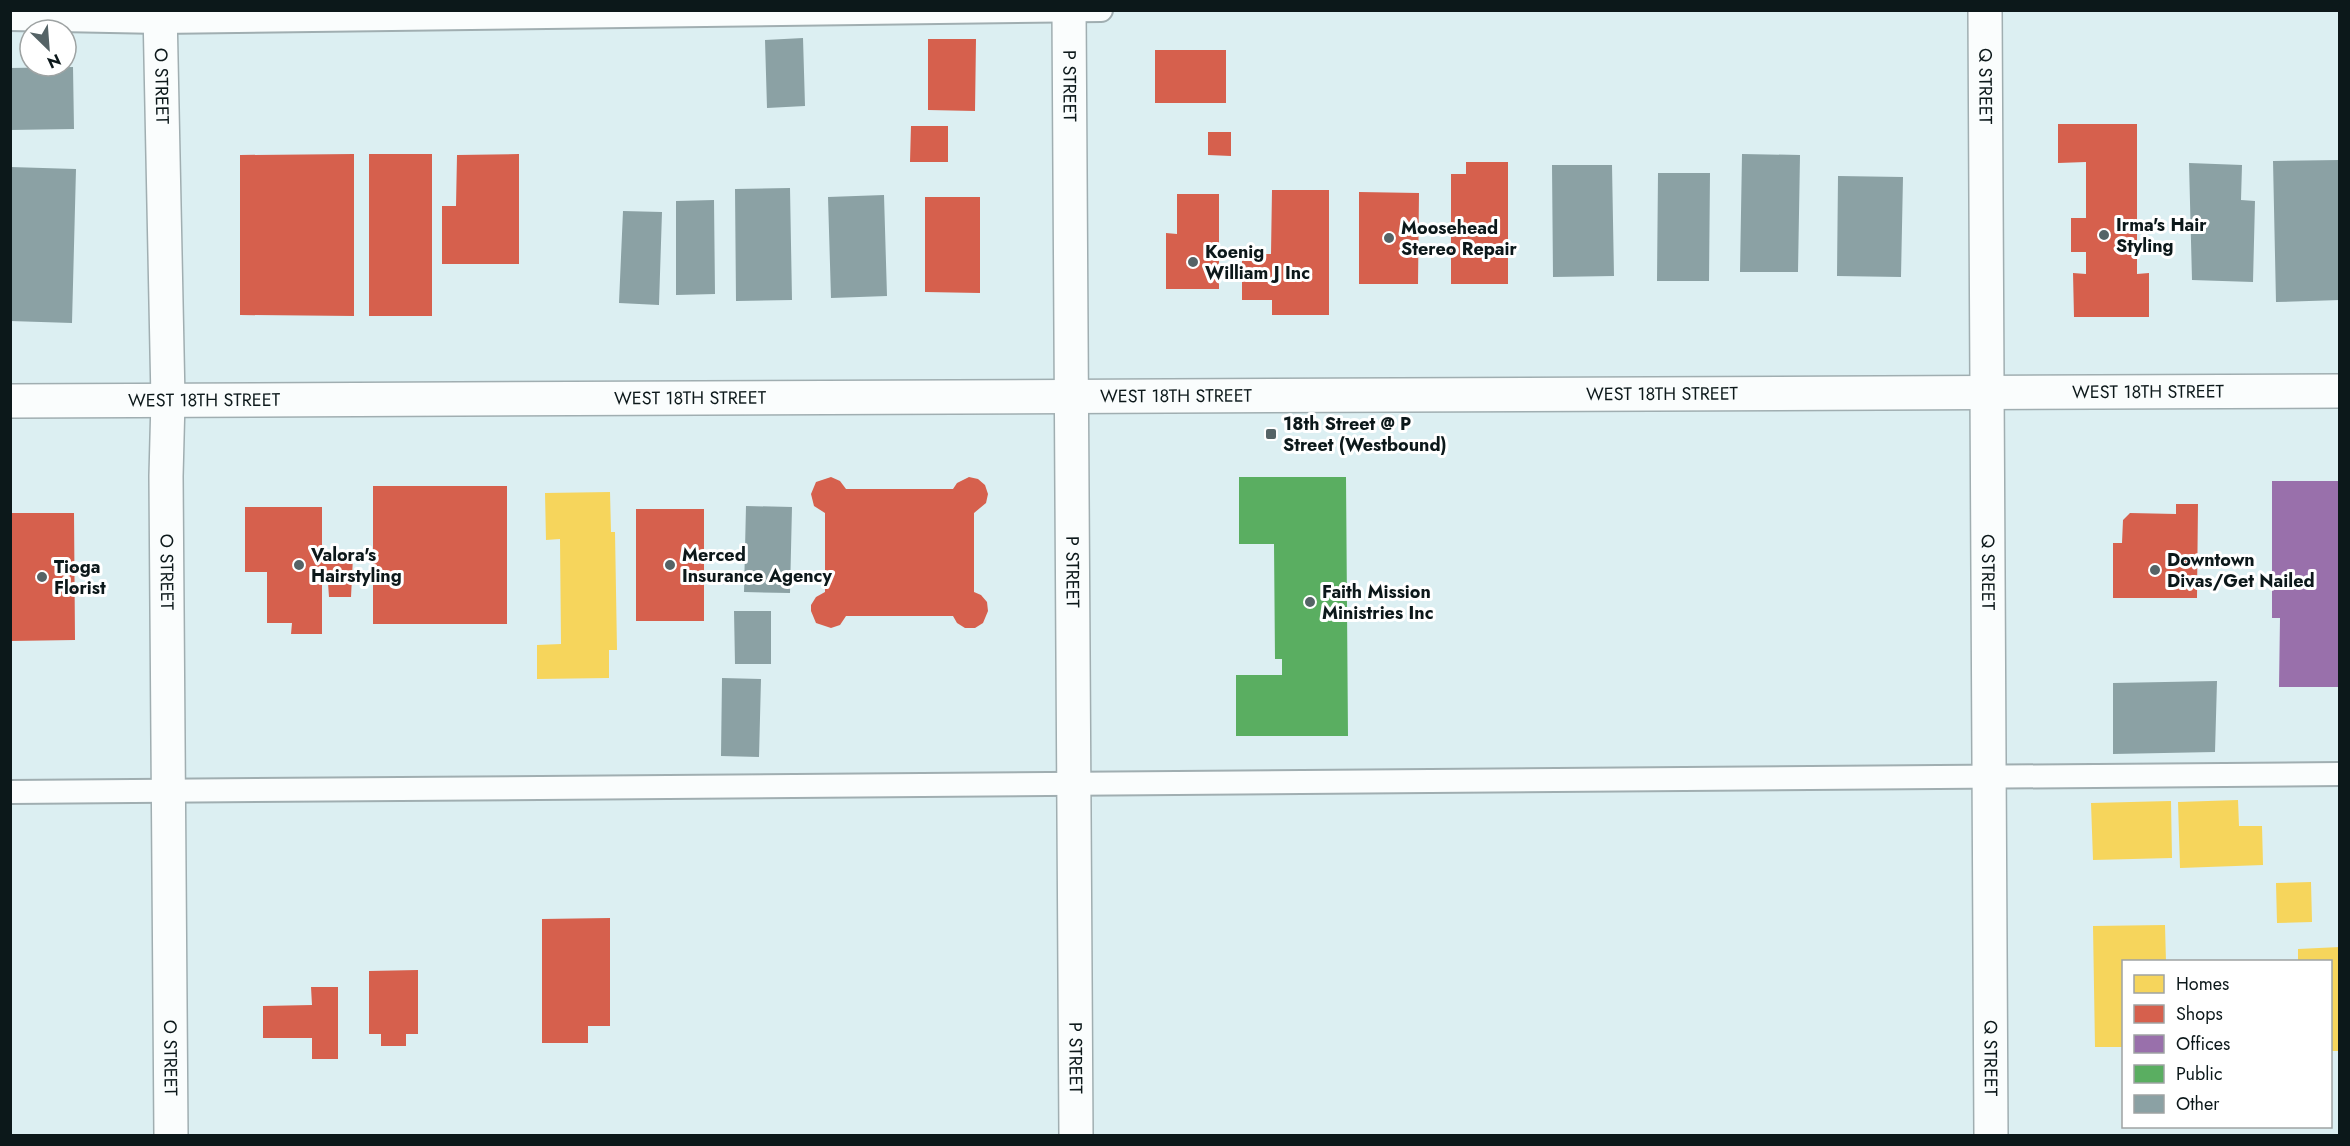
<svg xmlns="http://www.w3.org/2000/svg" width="2350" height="1146" font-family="Jost,sans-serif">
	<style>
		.homes { fill: #f6d55c }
		.shops { fill: #d6604d }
		.offices { fill: #9970ab }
		.public { fill: #5aae61 }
		.building { fill: #8ba1a4 }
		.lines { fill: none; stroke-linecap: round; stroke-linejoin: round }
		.service-casing { stroke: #a0aeb1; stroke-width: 26 }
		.minor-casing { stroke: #a0aeb1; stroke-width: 36 }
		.service { stroke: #fafdfd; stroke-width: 22 }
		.minor { stroke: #fafdfd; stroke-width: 33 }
		.poi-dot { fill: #556366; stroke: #fff; stroke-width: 2 }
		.labels { text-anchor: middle; stroke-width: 6; stroke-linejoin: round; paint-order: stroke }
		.street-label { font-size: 18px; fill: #0c181a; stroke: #fff }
		.poi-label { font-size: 18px; font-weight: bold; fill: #0c181a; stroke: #fff; text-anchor: start }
	</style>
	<rect width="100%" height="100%" fill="#dceff2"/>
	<path class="homes" d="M610,492L611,532H615L617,650H609V678L537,679V645L561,644L560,539L546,540L545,493Z
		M2238,800L2239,826H2262L2263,865L2180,868L2178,802Z
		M2171,801L2172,858L2093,860L2091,803Z
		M2311,882L2312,922L2277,923L2276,883Z
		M2165,925L2166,962H2124L2122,1047H2095L2093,926Z
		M2340,947V1051H2330V962H2298V949Z"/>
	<path class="shops" d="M928,39H976L975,111L928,110Z
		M1155,50H1226V103H1155Z
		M2058,124H2137V274L2149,273V317H2074L2073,273L2086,274V252H2071V218H2086V162L2058,163Z
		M911,126H948V162H910Z
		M1208,132H1231V156L1208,155Z
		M354,154V316L240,315V155Z
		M369,154H432V316H369Z
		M519,154V264H442V206H456L457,155Z
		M1466,162H1508V284H1451V174H1466Z
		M1272,190H1329V315H1272V300H1242V254H1271Z
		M1359,192L1419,193L1418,284H1359Z
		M1177,194H1219V289H1166V233L1177,234Z
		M925,197H980V293L925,292Z
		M831,477L840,481L846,489H953L957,483L969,477L978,479L985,485L988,494L986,503L974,513V592L981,595L987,602L988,611L983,623L975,628H965L957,623L953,616H846L840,625L831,628L816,623L811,611V605L816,597L825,592V513L814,506L811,494L816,482Z
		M373,486H507V624H373Z
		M2176,504H2198L2197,598H2113V543H2122L2123,520L2130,513L2176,514Z
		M245,507H322V557H353L351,597H329L328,583L322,584V634H291L292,623H267V572H245Z
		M636,509H704V621H636Z
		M10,513H74L75,640L10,641Z
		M610,918V1026H588V1043H542V919Z
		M418,970V1034H406V1046H381V1034H369V971Z
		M311,987H338V1059H312V1038H263V1006L312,1005Z"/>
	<path class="offices" d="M2272,481H2340V687H2279L2280,618H2272Z"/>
	<path class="public" d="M1239,477H1346L1348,736H1236V675H1282V659H1275L1274,544H1239Z"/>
	<path class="building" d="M803,38L805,106L767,108L765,40Z
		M73,67L74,129L10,130V68Z
		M1742,154L1800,155L1798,272H1740Z
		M2340,160V300L2276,302L2273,161Z
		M2189,163L2242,165L2241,200L2255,201L2253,282L2192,280Z
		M1552,165H1612L1614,276L1553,277Z
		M10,167L76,169L72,323L10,321Z
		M1658,173H1710L1709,281H1657Z
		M1838,176L1903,177L1901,277L1837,276Z
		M790,188L792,300L736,301L735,189Z
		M884,195L887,296L831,298L828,197Z
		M714,200L715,294L676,295V201Z
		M623,211L662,212L659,305L619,303Z
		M746,506L792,507L790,593L744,592Z
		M734,611H771V664H735Z
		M722,678L761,679L759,757L721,756Z
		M2217,681L2215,752L2113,754V683Z"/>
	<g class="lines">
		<defs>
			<path id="service" d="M10,19L160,22L1101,10
				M10,792L2340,774"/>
			<g id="minor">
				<path id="s1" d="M160,10L168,400L166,476L171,1136"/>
				<path id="s2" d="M1069,10L1076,1136"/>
				<path id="s3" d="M1985,10L1991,1136"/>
				<path id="s4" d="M10,401L2340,391"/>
			</g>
		</defs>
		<use href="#service" class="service-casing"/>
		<use href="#minor" class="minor-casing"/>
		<use href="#service" class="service"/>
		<use href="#minor" class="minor"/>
	</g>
	<g class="poi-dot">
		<circle cx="2104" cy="235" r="6"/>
		<circle cx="1389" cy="238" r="6"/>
		<circle cx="1193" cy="262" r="6"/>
		<rect x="1265" y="428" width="12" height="12" rx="3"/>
		<circle cx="299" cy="565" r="6"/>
		<circle cx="670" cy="565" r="6"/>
		<circle cx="2155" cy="570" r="6"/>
		<circle cx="42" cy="577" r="6"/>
		<circle cx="1310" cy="602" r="6"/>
	</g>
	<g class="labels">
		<g class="street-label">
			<text dy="6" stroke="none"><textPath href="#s1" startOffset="76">O STREET</textPath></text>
			<text dy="6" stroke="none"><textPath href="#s2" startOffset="76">P STREET</textPath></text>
			<text dy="6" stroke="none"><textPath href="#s3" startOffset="76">Q STREET</textPath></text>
			<text dy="6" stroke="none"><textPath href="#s4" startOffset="2138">WEST 18TH STREET</textPath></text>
			<text dy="6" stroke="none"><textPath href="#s4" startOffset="1652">WEST 18TH STREET</textPath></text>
			<text dy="6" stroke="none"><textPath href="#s4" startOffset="1166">WEST 18TH STREET</textPath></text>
			<text dy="6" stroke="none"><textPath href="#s4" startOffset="680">WEST 18TH STREET</textPath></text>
			<text dy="6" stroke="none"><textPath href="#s4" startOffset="194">WEST 18TH STREET</textPath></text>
			<text dy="6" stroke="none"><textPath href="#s1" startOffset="562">O STREET</textPath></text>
			<text dy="6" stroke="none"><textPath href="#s2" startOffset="562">P STREET</textPath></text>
			<text dy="6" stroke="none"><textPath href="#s3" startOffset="562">Q STREET</textPath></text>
			<text dy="6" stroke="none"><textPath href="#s1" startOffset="1048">O STREET</textPath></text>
			<text dy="6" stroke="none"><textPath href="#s2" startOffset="1048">P STREET</textPath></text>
			<text dy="6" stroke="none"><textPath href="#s3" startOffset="1048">Q STREET</textPath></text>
		</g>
		<g class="poi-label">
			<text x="2116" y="231">Irma's Hair<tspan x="2116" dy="21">Styling</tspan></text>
			<text x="1401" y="234">Moosehead<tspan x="1401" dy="21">Stereo Repair</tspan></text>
			<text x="1205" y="258">Koenig<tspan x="1205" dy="21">William J Inc</tspan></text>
			<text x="1283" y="430">18th Street @ P<tspan x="1283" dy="21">Street (Westbound)</tspan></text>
			<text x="311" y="561">Valora's<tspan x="311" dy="21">Hairstyling</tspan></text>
			<text x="682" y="561">Merced<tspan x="682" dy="21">Insurance Agency</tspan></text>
			<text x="2167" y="566">Downtown<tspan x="2167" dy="21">Divas/Get Nailed</tspan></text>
			<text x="54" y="573">Tioga<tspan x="54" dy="21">Florist</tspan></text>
			<text x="1322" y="598">Faith Mission<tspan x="1322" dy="21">Ministries Inc</tspan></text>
		</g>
	</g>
	<rect width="2350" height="1146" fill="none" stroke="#0c181a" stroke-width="24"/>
	<rect x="2122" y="960" width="210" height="168" fill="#ffffff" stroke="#9ea3a3" stroke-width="1.5"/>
	<rect x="2134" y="975" width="30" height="18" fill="#f6d55c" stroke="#9ea3a3" stroke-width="1.5"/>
	<text x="2176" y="990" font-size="18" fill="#0c181a">Homes</text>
	<rect x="2134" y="1005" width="30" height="18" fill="#d6604d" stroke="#9ea3a3" stroke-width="1.5"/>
	<text x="2176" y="1020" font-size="18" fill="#0c181a">Shops</text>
	<rect x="2134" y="1035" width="30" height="18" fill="#9970ab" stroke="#9ea3a3" stroke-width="1.5"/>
	<text x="2176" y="1050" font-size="18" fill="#0c181a">Offices</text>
	<rect x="2134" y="1065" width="30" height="18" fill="#5aae61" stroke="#9ea3a3" stroke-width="1.5"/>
	<text x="2176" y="1080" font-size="18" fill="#0c181a">Public</text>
	<rect x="2134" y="1095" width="30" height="18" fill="#8ba1a4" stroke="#9ea3a3" stroke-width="1.5"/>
	<text x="2176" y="1110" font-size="18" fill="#0c181a">Other</text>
	<g transform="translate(48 48) rotate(155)"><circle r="28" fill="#ffffff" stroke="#9ea3a3" stroke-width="1.5"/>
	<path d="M0-4.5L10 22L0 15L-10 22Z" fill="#556366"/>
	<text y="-9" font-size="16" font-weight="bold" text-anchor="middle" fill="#0c181a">N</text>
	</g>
</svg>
